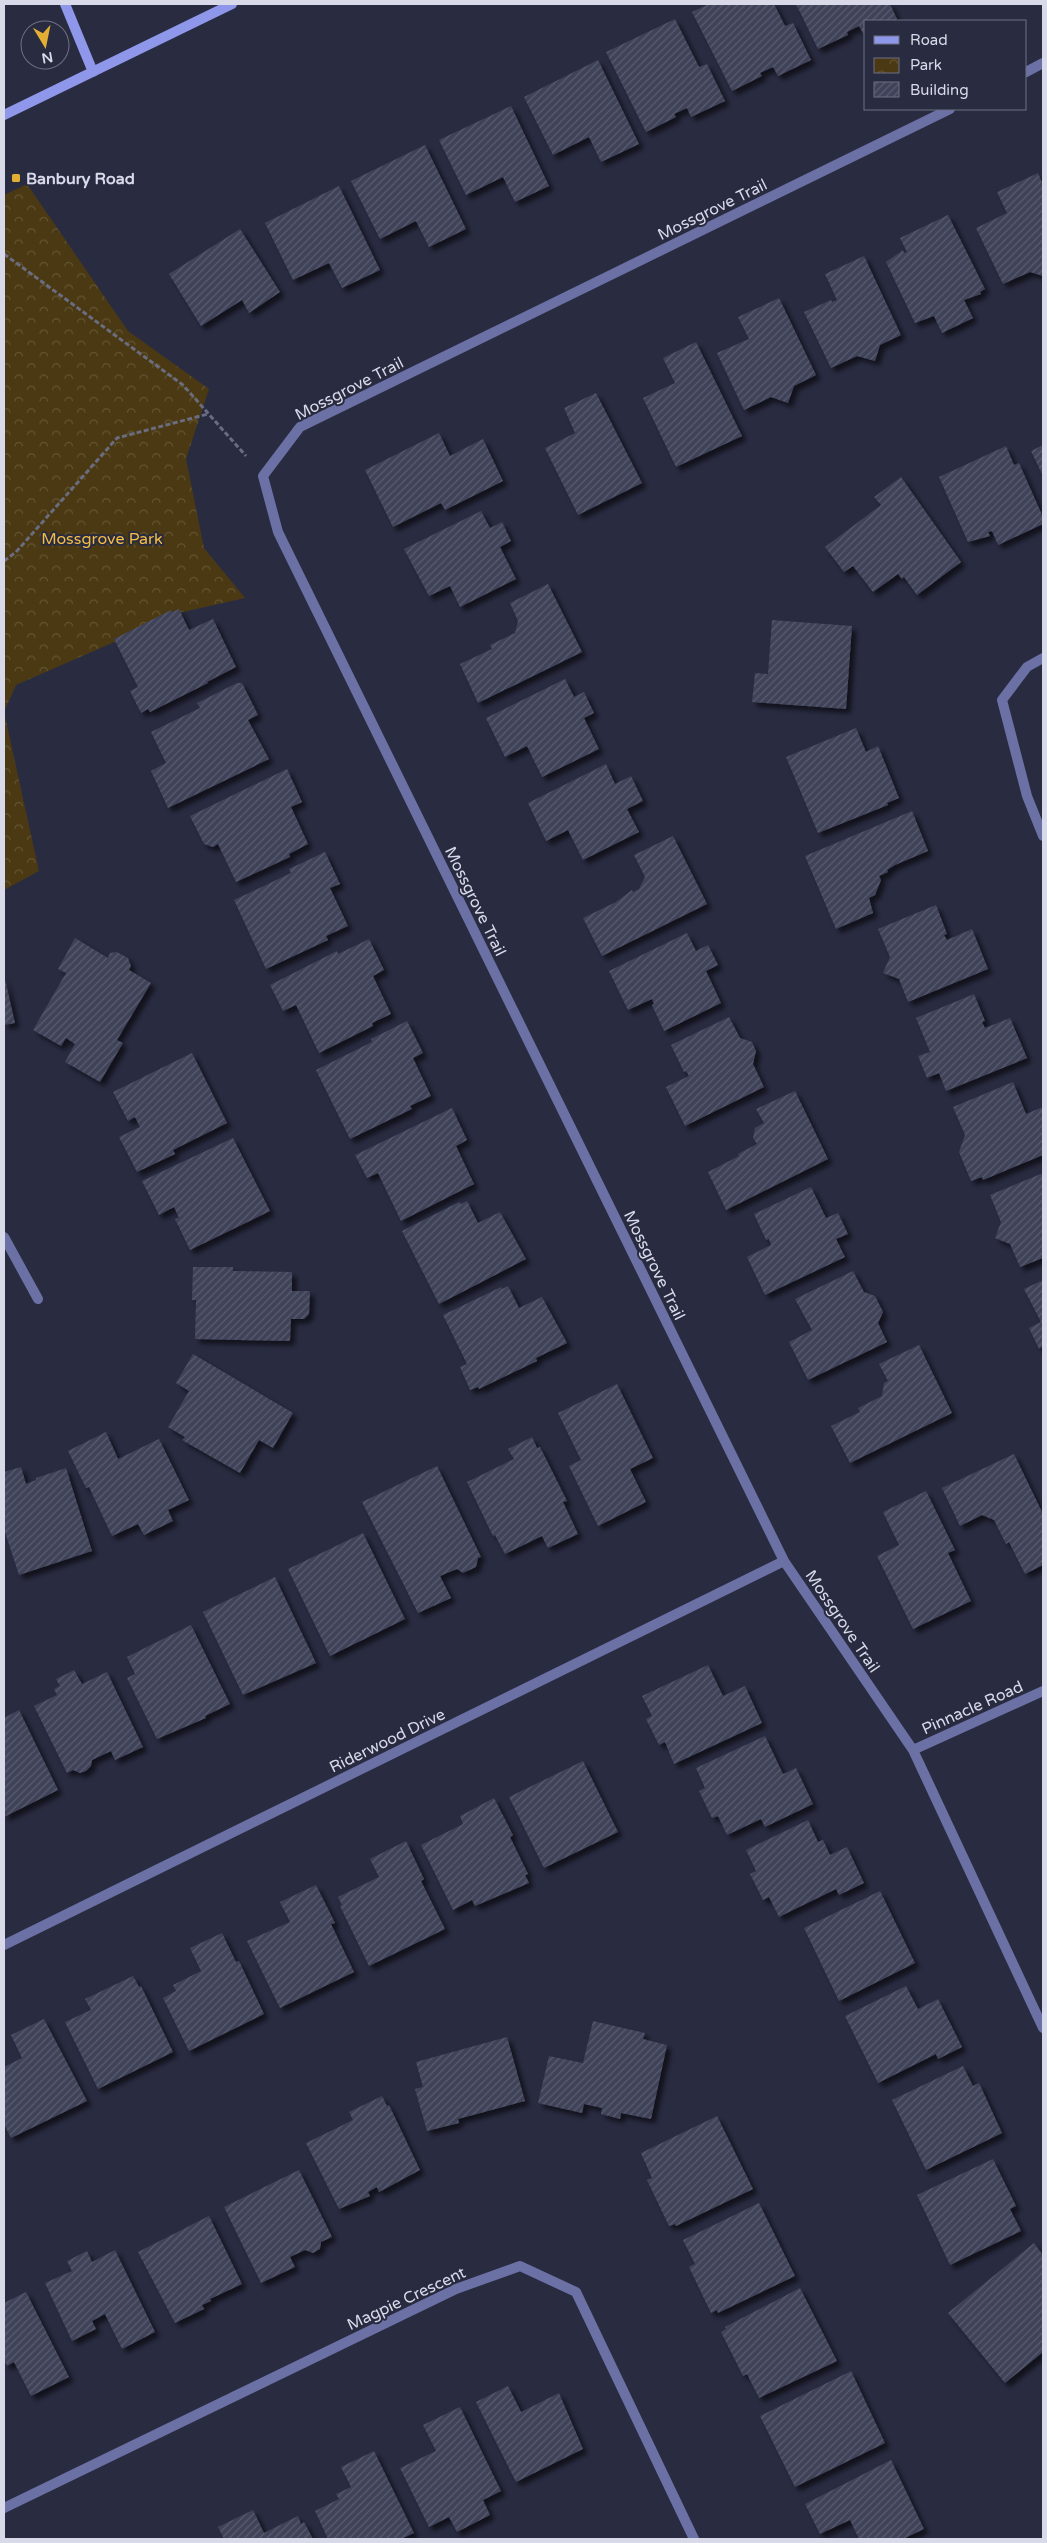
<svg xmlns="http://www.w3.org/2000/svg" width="1047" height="2543" font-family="'Varela Round',sans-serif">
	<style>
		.park { fill: url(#park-crowns) }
		.building { fill: url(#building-hatch); filter: url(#shadow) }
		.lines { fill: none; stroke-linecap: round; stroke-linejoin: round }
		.path { stroke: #6a6c7f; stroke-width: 3; stroke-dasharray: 5 2.5; stroke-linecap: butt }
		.street { stroke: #6c71a5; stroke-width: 10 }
		.secondary { stroke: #8f97ea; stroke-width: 10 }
		.poi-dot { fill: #e3ae34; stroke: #292b41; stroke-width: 2 }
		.labels { text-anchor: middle; stroke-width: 4; stroke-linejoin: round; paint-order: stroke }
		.poi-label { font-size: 16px; font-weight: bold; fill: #d8dae9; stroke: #292b41; text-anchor: start }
		.street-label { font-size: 16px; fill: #d8dae9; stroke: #292b41 }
		.park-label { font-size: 16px; fill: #f5be42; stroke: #292b41 }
	</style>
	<defs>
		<pattern id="park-crowns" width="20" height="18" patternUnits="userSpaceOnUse" patternTransform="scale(1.25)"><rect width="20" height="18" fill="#4a3912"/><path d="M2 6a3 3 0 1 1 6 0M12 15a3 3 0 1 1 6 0" fill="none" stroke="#635534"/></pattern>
		<pattern id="building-hatch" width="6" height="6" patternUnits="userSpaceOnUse" patternTransform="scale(1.25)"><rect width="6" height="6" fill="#3f4259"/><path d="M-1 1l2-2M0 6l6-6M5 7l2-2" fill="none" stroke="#5a5d71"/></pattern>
		<filter id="shadow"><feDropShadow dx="4.5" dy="4.5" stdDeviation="2.5" flood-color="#0009"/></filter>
	</defs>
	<rect width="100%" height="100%" fill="#292b41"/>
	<path class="park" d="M27,184L128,331L209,389L186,459L204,548L245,598L183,612L16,685L4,712L39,871L4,890V195Z"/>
	<path class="building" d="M709,4H774L785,26L793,23L811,60L778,76L773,67L760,73L762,76L732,91L692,12Z
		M796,4H890L897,19L893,21H866V34L864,35L859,26L847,32L848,35L818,49Z
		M675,19L699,67L707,64L725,101L691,117L687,108L674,114L676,117L646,132L606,52Z
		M598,60L639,144L601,162L589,137L553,155L524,97Z
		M511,106L549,186L515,202L503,177L466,195L439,140Z
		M425,145L466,229L429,247L416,221L380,239L351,181Z
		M1038,173L1043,185V276L1030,272L1003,284L976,228L1007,213L997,192Z
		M339,186L380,270L342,288L329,263L293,280L265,223Z
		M948,215L985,289L980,292L981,294L964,300L973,318L942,333L934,316L915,323L886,262L903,250L904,253L907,252L900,238Z
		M240,229L280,292L249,313L242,300L201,326L169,274Z
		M864,256L901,335L880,345L875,361L857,356L831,368L804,312L831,300L832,302L837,300L825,274Z
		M779,298L816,375L794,386L788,403L771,397L744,410L717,353L749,339L738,317Z
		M696,342L742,436L676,467L643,398L675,383L663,358Z
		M596,393L642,483L578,515L545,448L575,433L564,408Z
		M439,433L450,456L483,439L503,481L445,510L441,503L393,527L365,470Z
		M1043,445V476L1031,451Z
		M1006,446L1014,465L1019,463L1043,517V524L998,545L992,531L988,532L990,536L968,542L939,477Z
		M901,477L961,562L917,595L904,577L902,579L898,574L873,592L853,566L844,572L825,547L881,505L874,497Z
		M481,511L490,528L502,522L511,541L500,547L516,579L460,607L450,586L429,596L404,549Z
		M548,584L582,652L478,703L460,664L492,649L490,645L515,633L518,621L510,603Z
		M179,609L189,630L213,619L236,667L207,682L208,683L150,712L148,709L141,713L130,691L138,687L114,639L171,610L172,612Z
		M772,620L852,626L846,709L752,702L755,673L768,674Z
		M565,679L574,697L584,692L594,713L584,718L599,749L542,777L527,746L505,757L486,718Z
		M237,683H242L258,715L248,720L269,759L168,808L151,771L166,763L151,732L200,708L197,703Z
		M856,728L866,752L878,746L899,798L887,803L888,805L818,833L786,757Z
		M606,764L615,784L631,776L643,801L627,809L639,832L583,860L568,830L546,841L528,803Z
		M287,769L302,802L291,807L308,844L289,854L290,857L236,882L218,844L213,847L204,844L190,816Z
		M912,811L928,851L895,865L887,870L888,872L879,876L881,880L875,895L869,898L873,913L836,929L805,856Z
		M673,836L707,904L602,956L583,918L616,902L632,890L633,892L639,889L645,877L634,855Z
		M325,852L340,884L330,888L348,926L326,936L328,940L266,969L234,900L291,873L289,869Z
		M936,905L947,934L944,935L947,940L972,929L988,969L908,1002L899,979L883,973L890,957L878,929Z
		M687,933L696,951L708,945L718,965L706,971L721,1003L664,1031L652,1005L654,1004L652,999L628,1010L609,971Z
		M75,938L108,958L110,953L117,952L128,958L131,966L129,970L151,983L117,1040L123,1043L100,1082L65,1062L75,1044L66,1038L61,1046L33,1030L66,973L58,969Z
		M369,939L384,970L373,976L391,1014L372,1023L373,1026L319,1053L296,1005L283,1011L270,985L337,951L338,954Z
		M4,975L15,1023L4,1025Z
		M974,994L985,1021L982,1022L985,1028L1010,1018L1027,1058L946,1091L939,1073L927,1078L918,1056L930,1052L916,1018Z
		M729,1017L740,1038L752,1042L756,1051L753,1064L764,1087L685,1126L666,1087L689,1076L686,1071L684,1072L671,1045Z
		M407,1021L423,1053L413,1058L431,1096L410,1106L412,1109L350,1139L316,1070L372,1042L371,1039Z
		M192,1053L227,1123L173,1150L175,1154L137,1172L119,1137L140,1127L135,1117L128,1121L113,1092Z
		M1013,1082L1026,1114L1043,1107V1155L983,1180L982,1177L971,1181L959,1152L965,1135L953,1107Z
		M795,1091L828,1159L726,1210L708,1172L739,1156L738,1154L757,1144L753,1138L755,1128L764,1123L756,1109Z
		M452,1108L467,1140L456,1146L474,1184L401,1221L378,1173L367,1178L355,1155Z
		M233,1138L270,1211L190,1250L175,1219L179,1218L174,1207L159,1215L142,1181Z
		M1043,1173V1258L1020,1267L1010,1244L995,1238L1001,1222L990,1195Z
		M811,1187L826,1218L838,1213L848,1234L836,1239L845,1257L765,1295L747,1257L771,1245L769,1239L766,1240L754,1214Z
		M467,1201L478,1223L500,1212L526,1259L439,1304L402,1231L459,1202L461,1204Z
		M193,1267H233V1271L292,1272V1291H310L309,1314L304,1319H291L290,1341L195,1339L196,1300H192Z
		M853,1271L864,1292L875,1296L883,1312L878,1323L887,1342L808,1380L789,1342L812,1330L795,1299Z
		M1043,1280V1346L1039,1349L1029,1328L1041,1322L1024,1289Z
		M508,1286L519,1308L542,1297L567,1343L536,1358L537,1361L479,1389L478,1387L470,1390L460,1367L467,1364L443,1315L501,1287L502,1289Z
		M919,1345L952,1413L850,1463L831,1426L860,1412L858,1408L882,1396L884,1383L888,1381L879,1364Z
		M193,1354L293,1413L273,1448L259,1440L240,1473L182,1440L185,1437L168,1427L189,1391L176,1383Z
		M617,1384L653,1458L630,1469L646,1502L598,1526L569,1466L581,1460L558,1413Z
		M106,1432L118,1459L159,1439L189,1500L168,1510L173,1521L144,1535L138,1524L112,1536L89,1487L86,1488L68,1451Z
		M532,1437L537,1448L540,1447L567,1501L563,1502L578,1534L548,1548L542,1536L505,1554L495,1535L493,1536L467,1482L514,1459L508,1449Z
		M1014,1454L1043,1514V1565L1025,1574L1009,1542L1006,1544L994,1520L982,1515L960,1526L942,1488Z
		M437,1466L481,1557L478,1558L476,1567L463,1573L457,1569L440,1576L451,1598L418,1613L362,1502Z
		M21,1467L26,1484L36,1480V1478L66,1468L92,1551L19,1575L4,1529V1472Z
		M926,1491L955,1550L948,1553L971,1601L913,1629L877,1556L899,1545L883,1512Z
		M363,1533L405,1619L330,1656L288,1569Z
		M275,1577L316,1663L243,1695L203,1612Z
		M191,1625L230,1704L205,1716L206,1718L157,1739L127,1678L135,1674L127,1657Z
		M708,1665L723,1696L745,1686L762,1723L674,1764L665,1742L659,1745L646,1719L652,1716L642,1696Z
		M74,1670L82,1684L107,1672L143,1747L115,1760L111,1751L92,1760L91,1766L86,1771L80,1773L73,1770L67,1773L34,1706L57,1695L54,1689L60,1686L56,1679Z
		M19,1710L58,1790L4,1817V1718Z
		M765,1736L783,1774L796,1768L813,1804L765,1827L761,1819L727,1835L718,1816L712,1818L699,1791L705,1788L696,1768Z
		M583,1761L618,1832L544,1868L509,1797Z
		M494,1798L513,1835L510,1837L528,1874L525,1875L529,1883L475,1906L472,1900L453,1910L421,1845L463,1824L460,1816Z
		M808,1820L818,1842L823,1840L830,1855L847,1847L864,1883L839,1895L836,1889L779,1917L769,1897L763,1900L750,1874L756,1871L746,1850Z
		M406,1841L424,1879L421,1881L445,1929L369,1966L340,1906L342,1905L338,1897L379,1877L370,1859Z
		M316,1885L335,1923L331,1924L354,1972L280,2008L247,1941L290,1922L280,1902Z
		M880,1891L915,1963L839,2001L804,1928Z
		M222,1933L236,1962L239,1961L264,2014L189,2051L163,1998L176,1991L173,1985L201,1971L190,1948Z
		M133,1976L139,1987L141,1986L173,2052L98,2089L65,2022L91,2010L85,1999Z
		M906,1986L918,2009L938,1999L962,2047L938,2059L936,2054L878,2083L845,2016Z
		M44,2019L87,2101L11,2138L4,2124V2067L22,2058L11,2035Z
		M593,2021L645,2033L643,2039L667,2045L651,2119L621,2113L620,2119L601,2114L602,2108L584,2104L582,2113L538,2103L549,2056L583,2063Z
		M507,2037L525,2101L458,2119L459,2123L427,2131L415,2089L423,2087L416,2062Z
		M963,2066L973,2086L979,2083L1002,2133L926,2170L892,2100Z
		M382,2096L387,2106L389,2105L420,2170L379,2192L377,2187L368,2192L370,2196L339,2209L306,2143L353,2120L349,2112Z
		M717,2116L753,2189L676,2226L675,2224L669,2226L647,2180L652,2178L641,2153Z
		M993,2159L1016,2206L1010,2209L1021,2231L950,2265L917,2195Z
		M299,2170L332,2237L321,2242L320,2249L313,2253L305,2250L290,2257L295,2267L261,2283L224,2207Z
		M759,2203L795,2276L718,2313L717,2310L711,2313L689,2267L695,2264L683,2240Z
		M209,2216L242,2284L210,2299L211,2301L202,2305L204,2309L175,2323L138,2252Z
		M1034,2243L1043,2255V2352L1005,2383L948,2313Z
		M115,2250L155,2332L122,2349L105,2314L92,2321L96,2329L72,2341L45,2283L72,2271L67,2261L87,2251L92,2262Z
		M800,2288L837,2361L759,2398L747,2374L743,2376L721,2332L726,2329L725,2327Z
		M26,2292L69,2377L31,2396L14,2362L7,2366L6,2363L4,2364V2303Z
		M851,2371L885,2443L795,2487L760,2416Z
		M508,2386L521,2412L559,2393L583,2449L516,2482L476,2402Z
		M460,2407L501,2491L483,2500L490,2515L457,2532L449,2517L429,2527L400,2468L436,2451L423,2425Z
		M374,2451L414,2533L401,2539H328L315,2511L339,2499L336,2494L351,2487L341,2467Z
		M891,2460L924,2529L903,2539H859L850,2520L820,2534L805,2504Z
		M253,2510L264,2533L298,2516L301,2524L304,2522L313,2539H224L218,2527Z"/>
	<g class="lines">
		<path class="path" d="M4,254L183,385L246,456
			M4,561L16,552L117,438L208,414"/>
		<path class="street" d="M1026,72L1043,63
			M950,109L300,427L263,476L278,532L784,1561L913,1750L1043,2028
			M1043,658L1027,667L1002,700L1027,796L1043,836
			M4,1237L38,1299
			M913,1750L1043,1691
			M4,1945L784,1561
			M4,2508L456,2289L520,2266L576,2292L694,2539"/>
		<path class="secondary" d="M65,4L93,72
			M4,115L232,4"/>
	</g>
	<rect class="poi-dot" x="11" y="173" width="10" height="10" rx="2.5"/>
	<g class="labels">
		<g class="poi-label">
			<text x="26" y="184">Banbury Road</text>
		</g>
		<g class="street-label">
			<text transform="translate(712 209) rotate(-26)" y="6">Mossgrove Trail</text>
			<text transform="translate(349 388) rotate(-27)" y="6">Mossgrove Trail</text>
			<text transform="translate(476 901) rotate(64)" y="6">Mossgrove Trail</text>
			<text transform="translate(655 1265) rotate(64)" y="6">Mossgrove Trail</text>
			<text transform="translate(843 1621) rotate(56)" y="6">Mossgrove Trail</text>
			<text transform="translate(972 1707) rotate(-24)" y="6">Pinnacle Road</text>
			<text transform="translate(387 1740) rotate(-26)" y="6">Riderwood Drive</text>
			<text transform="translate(406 2298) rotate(-25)" y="6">Magpie Crescent</text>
		</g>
		<g class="park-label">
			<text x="102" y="544">Mossgrove Park</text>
		</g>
	</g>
	<rect width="1047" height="2543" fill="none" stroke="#d8dae9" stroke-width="10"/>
	<rect x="864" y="20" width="162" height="90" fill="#292b41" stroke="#6f7184"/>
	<rect x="874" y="36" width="25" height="8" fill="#8f97ea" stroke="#6f7184"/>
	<text x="910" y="45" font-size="15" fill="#d8dae9">Road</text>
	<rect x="874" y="58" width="25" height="15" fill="url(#park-crowns)" stroke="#6f7184"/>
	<text x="910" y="70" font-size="15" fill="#d8dae9">Park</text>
	<rect x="874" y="82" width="25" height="15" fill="url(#building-hatch)" stroke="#6f7184"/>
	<text x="910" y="95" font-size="15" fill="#d8dae9">Building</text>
	<g transform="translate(45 45) rotate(170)"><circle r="24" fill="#292b41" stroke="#6f7184"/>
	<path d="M0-4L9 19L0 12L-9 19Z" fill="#e3ae34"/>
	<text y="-8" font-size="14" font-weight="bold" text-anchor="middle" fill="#d8dae9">N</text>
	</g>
</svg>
